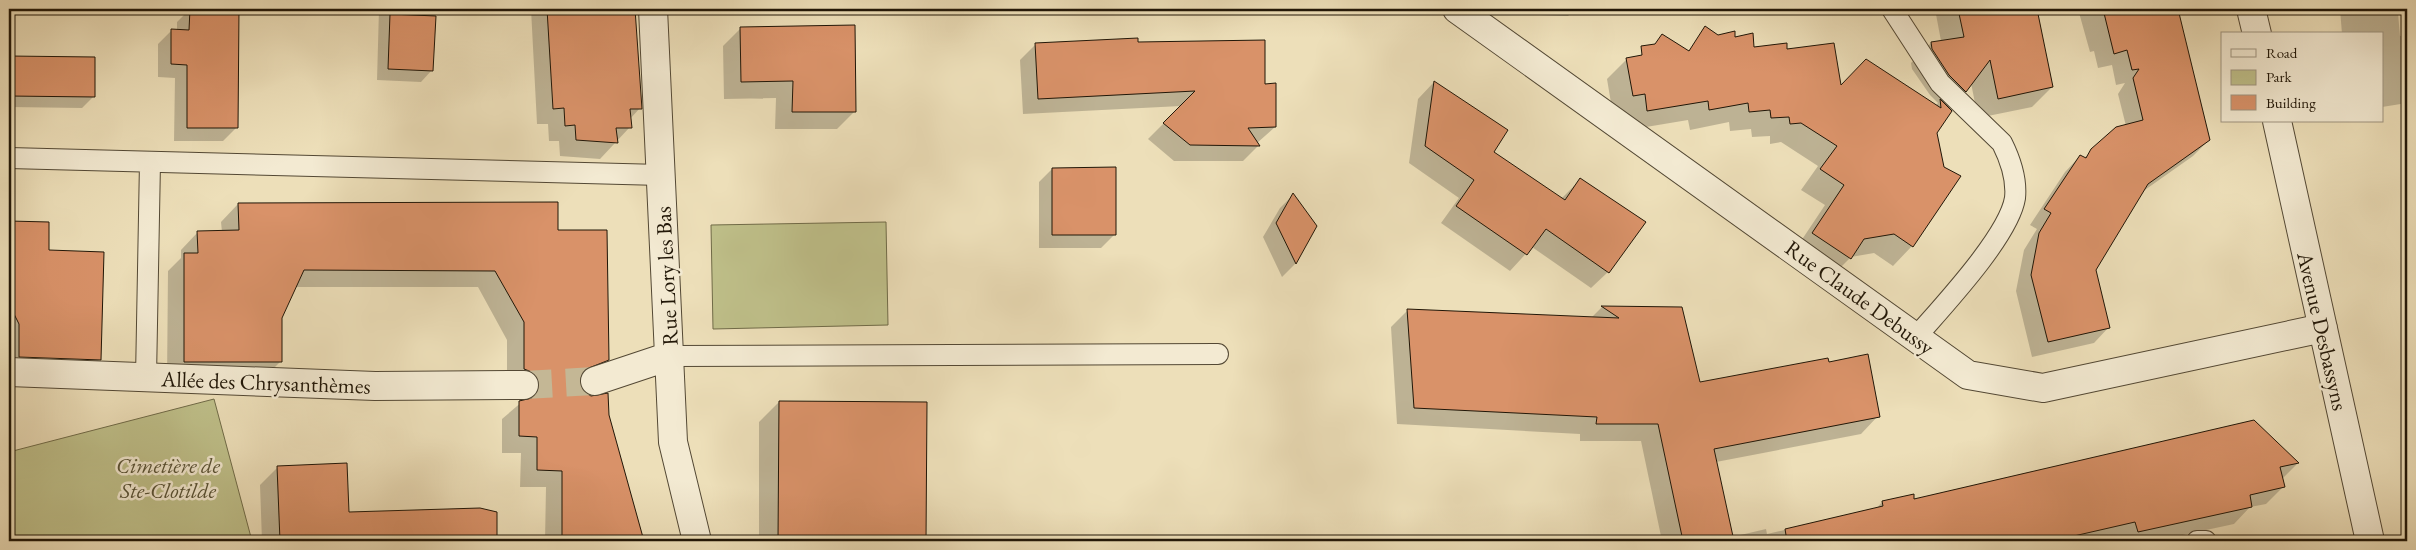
<svg xmlns="http://www.w3.org/2000/svg" width="2416" height="550" font-family="'EB Garamond',serif">
	<style>
		.green { fill: #bfc08a; stroke: #706b48 }
		.shadow { fill: #0003 }
		.building { fill: #d99269; stroke: #201607 }
		.lines { fill: none; stroke-linecap: round; stroke-linejoin: round }
		.minor-tunnel { stroke: #c4b795; stroke-width: 28; stroke-dasharray: 28 14; stroke-linecap: butt }
		.service-casing { stroke: #534834; stroke-width: 22 }
		.minor-casing { stroke: #534834; stroke-width: 30 }
		.service { stroke: #f3ead2; stroke-width: 20 }
		.minor { stroke: #f3ead2; stroke-width: 28 }
		.labels { text-anchor: middle; stroke-width: 5; stroke-linejoin: round; paint-order: stroke }
		.street-label { font-size: 22px; fill: #201607; stroke: #f3ead2 }
		.park-label { font-size: 22px; font-style: italic; fill: #585235; stroke: #f3ead2 }
	</style>
	<rect width="100%" height="100%" fill="#eddfb9"/>
	<filter id="stains"><feTurbulence type="fractalNoise" baseFrequency=".004" numOctaves="4"/><feColorMatrix values="0 0 0 0 .2 0 0 0 0 .09 0 0 0 0 .02 0 0 0 .5 -.17"/></filter>
	<radialGradient id="worn" r=".72"><stop offset=".6" stop-color="#630" stop-opacity="0"/><stop offset="1" stop-color="#630" stop-opacity=".3"/></radialGradient>
	<path class="green" d="M886,222L888,325L713,329L711,225Z
		M214,399L252,541H9V452Z"/>
	<path class="shadow" d="M190,9H238L236,128L223,141H174L175,78L158,77V44L171,31H177V22Z
		M379,9H435L432,70L421,82L377,80Z
		M531,9H634L640,108L630,119V127L600,159L560,156L559,141H549L548,124H537Z
		M1510,9H1575L1568,16L1510,14Z
		M1935,9H2035L2052,87L2032,107L1978,118L1971,83L1948,109L1935,133L1912,246L1893,266L1874,253L1851,257L1830,278L1793,253L1825,205L1801,190L1818,166L1781,142L1770,144V136L1752,137L1751,129L1730,131L1729,122L1690,130L1688,120L1628,130L1613,115L1607,79L1627,59L1688,52L1694,45L1786,50L1840,87L1935,106L1938,103L1930,95L1912,69L1911,63L1931,43L1941,41Z
		M2078,9H2177L2209,140L2193,156L2142,192L2095,269L2109,327L2094,343L2032,357L2016,291L2024,250L2037,229L2030,225L2065,172L2080,156L2084,158L2126,126L2118,94L2125,83L2116,85L2112,65L2098,68L2094,51L2090,52Z
		M2340,9H2388L2389,15L2398,13L2400,36L2407,35V103L2382,107V34H2342Z
		M741,28L855,111L837,129H775L776,98L724,99L723,46Z
		M1137,43L1275,127L1257,143L1259,145L1243,161H1174L1148,139L1181,106L1023,114L1020,60L1036,44Z
		M9,57L93,59L94,96L82,108L9,107Z
		M1434,82L1492,152L1561,199L1580,180L1608,272L1591,288L1532,247L1510,271L1441,223L1459,198L1409,163L1418,99Z
		M1052,169L1115,234L1101,248H1039V182Z
		M1293,195L1316,226L1295,264L1282,277L1263,237L1280,208Z
		M238,204L557,231L607,359L590,377L579,382V386L583,393L608,415L643,541H545L546,487H520L521,453H502V419L523,401L521,395L507,386V340L478,287H295L281,318V361L264,378L167,379L168,271L181,258V250L198,232H222L221,222Z
		M9,223H48V251L100,359L84,375L9,373Z
		M1602,307L1681,308L1699,383L1878,416L1861,434L1716,462L1732,537L1766,529L1767,534L1876,509L1882,502L1913,495V500L2298,463L2282,479L2283,487L2266,504L2250,507L2234,524L2155,541H2119L2118,539L2106,541H1662L1641,441H1580V434L1397,424L1391,327L1408,310L1591,318Z
		M779,402L925,403V541H759V422Z
		M278,467L348,513H495L496,541H262L260,485Z"/>
	<path class="building" d="M190,9H239L238,128H187V65L171,64V29L189,30Z
		M547,9H635L642,109H630L632,128H616L618,143L576,140L575,125L565,126L564,108L553,109Z
		M1958,9H2037L2053,87L1998,99L1990,60L1966,92L1949,75L1932,49L1931,42L1964,37Z
		M2103,9H2178L2210,140L2148,184L2096,270L2110,328L2048,342L2031,275L2039,233L2051,213L2044,209L2080,155L2086,158L2091,149L2116,127L2143,120L2133,78L2139,69L2132,70L2127,50L2114,54Z
		M390,14L436,16L433,71L388,69Z
		M855,25L856,112H792L793,81L741,82L740,27Z
		M1705,26L1718,35L1735,31V37L1753,33L1754,47L1787,43V49L1834,43L1841,85L1866,59L1941,108L1940,99L1952,111L1937,133L1944,167L1961,176L1913,247L1894,234L1864,239L1851,259L1812,233L1844,185L1820,169L1837,146L1801,123L1790,124L1789,117L1771,118L1770,110L1749,112L1748,103L1709,110L1708,101L1647,111L1645,94L1633,96L1626,58L1642,55L1641,46L1655,44L1662,34L1689,51Z
		M1138,38V42L1265,40V84L1276,83V127L1248,128L1260,146L1190,145L1163,123L1195,91L1038,99L1035,43Z
		M9,56L95,57V97L9,96Z
		M1434,81L1508,130L1494,152L1565,200L1580,178L1646,222L1609,273L1546,229L1527,255L1456,206L1474,180L1425,146Z
		M1116,167V235H1052V168Z
		M1293,193L1317,226L1296,264L1276,223Z
		M558,202V230H607L609,360L584,370L580,377V385L584,392L591,396L608,393L609,415L644,541H562V471L537,470V437L519,436V401L532,398L538,392L540,384L538,378L532,372L524,369V322L495,271L304,270L282,318V362H184V253H198L197,231L239,230L238,203Z
		M9,221L49,222V250L104,252L101,360L19,357V324L9,304Z
		M1601,306L1682,307L1700,382L1828,358L1829,362L1868,354L1880,417L1714,449L1734,541H1683L1658,424H1596L1597,417L1414,408L1407,309L1619,318Z
		M779,401L927,402L926,541H778Z
		M2254,420L2299,463L2280,467L2285,487L2250,495L2252,507L2138,532L2135,522L2052,541H1787L1785,529L1883,506L1882,501L1914,494V499Z
		M347,463L349,512L480,508L497,512V541H280L277,466Z"/>
	<g class="lines">
		<path class="minor-tunnel" d="M524,385L595,381"/>
		<defs>
			<path id="service" d="M1892,9L1940,83L2002,143C2010,159 2017,179 2015,198C2009,236 1942,307 1916,337
				M9,158L661,175
				M670,356L1218,354
				M146,378L150,162
				M2197,541H2206"/>
			<path id="minor" d="M653,9L673,442L697,541
				M1457,9L1968,375L2043,388L2323,328
				M2251,9L2257,34
				M2277,121L2370,541
				M9,372L375,386L524,385
				M595,381L670,356"/>
		</defs>
		<use href="#service" class="service-casing"/>
		<use href="#minor" class="minor-casing"/>
		<use href="#service" class="service"/>
		<use href="#minor" class="minor"/>
	</g>
	<g class="labels">
		<g class="street-label">
			<text transform="translate(666 276) rotate(-93)" y="8">Rue Lory les Bas</text>
			<text transform="translate(1860 297) rotate(36)" y="8">Rue Claude Debussy</text>
			<text transform="translate(2323 331) rotate(77)" y="8">Avenue Desbassyns</text>
			<text transform="translate(266 382) rotate(2)" y="8">Allée des Chrysanthèmes</text>
		</g>
		<g class="park-label">
			<text x="168" y="473">Cimetière de<tspan x="168" dy="25">Ste-Clotilde</tspan></text>
		</g>
	</g>
	<rect width="2416" height="550" fill="none" stroke="#eddfb9" stroke-width="30"/>
	<rect x="10" y="10" width="2396" height="530" fill="none" stroke="#201607" stroke-width="2.5"/>
	<rect x="15" y="15" width="2386" height="520" fill="none" stroke="#201607"/>
	<rect x="2221" y="32" width="162" height="90" fill="#f3ead2" stroke="#9f9581"/>
	<rect x="2231" y="49" width="25" height="8" fill="#f3ead2" stroke="#9f9581"/>
	<text x="2266" y="58" font-size="15" fill="#201607">Road</text>
	<rect x="2231" y="70" width="25" height="15" fill="#bfc08a" stroke="#9f9581"/>
	<text x="2266" y="82" font-size="15" fill="#201607">Park</text>
	<rect x="2231" y="95" width="25" height="15" fill="#d99269" stroke="#9f9581"/>
	<text x="2266" y="108" font-size="15" fill="#201607">Building</text>
	<rect width="100%" height="100%" filter="url(#stains)"/>
	<rect width="100%" height="100%" fill="url(#worn)"/>
</svg>
